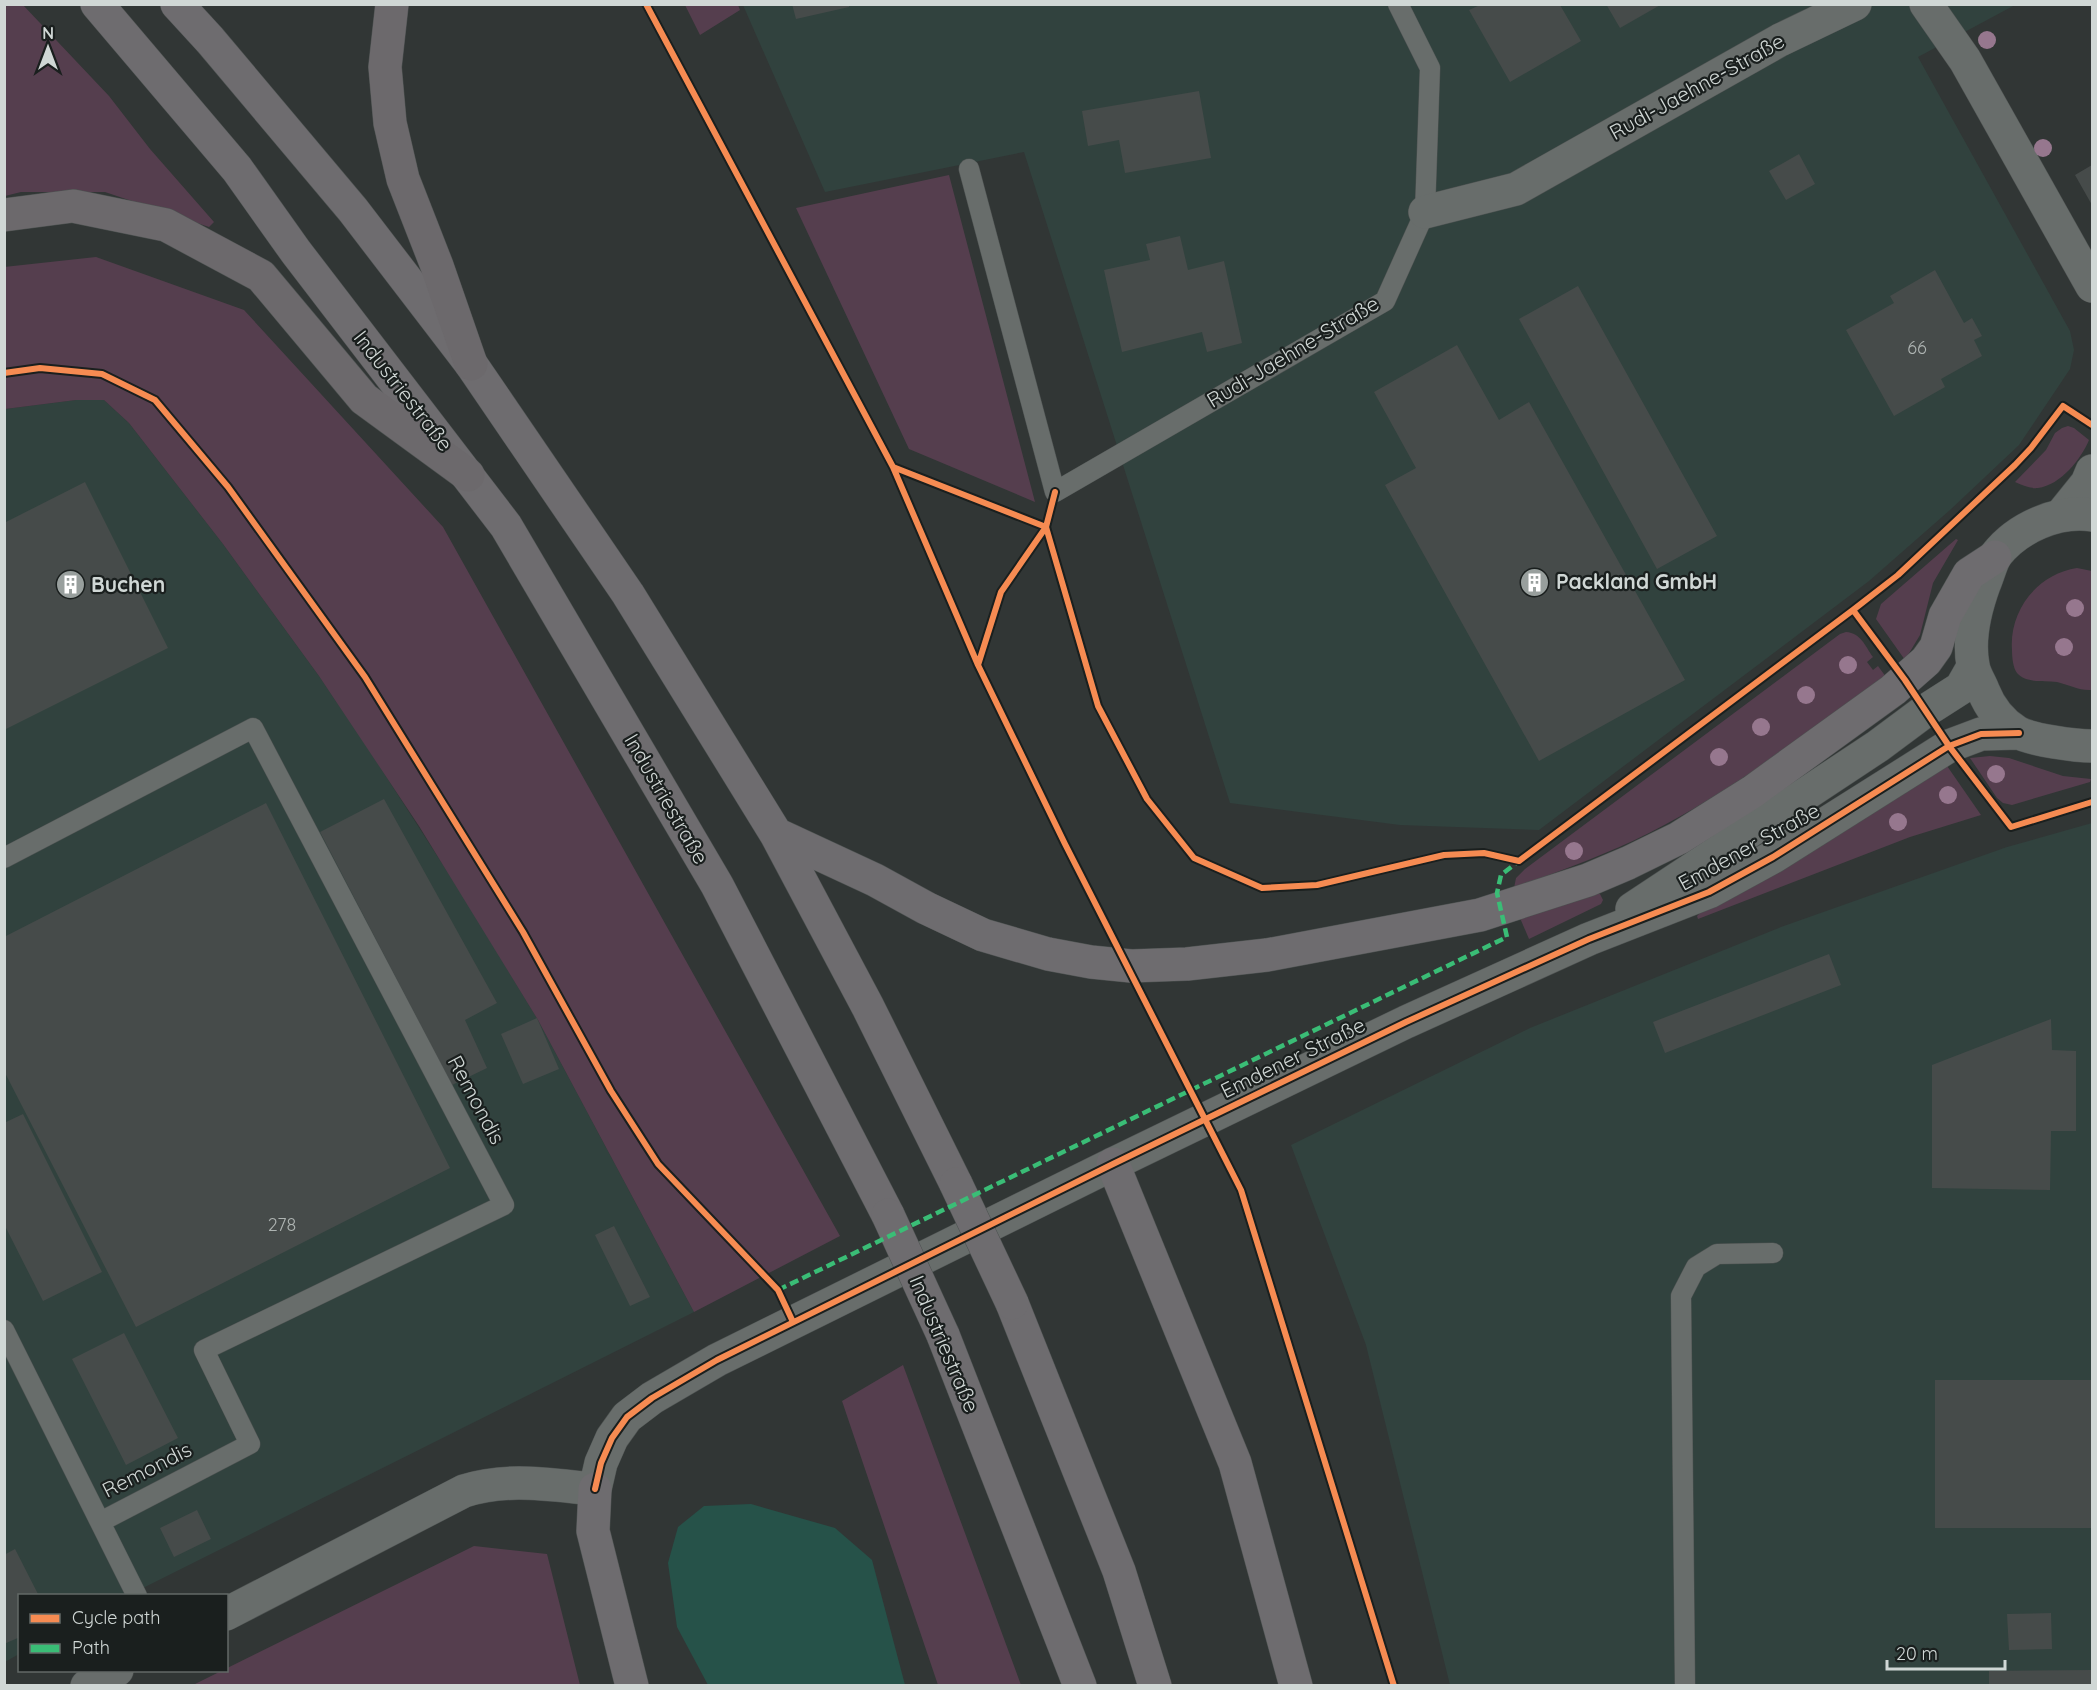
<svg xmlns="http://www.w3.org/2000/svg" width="2097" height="1690" font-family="Quicksand,sans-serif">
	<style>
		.built { fill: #31423e }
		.green { fill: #553e4e }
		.water { fill: #265249 }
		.building { fill: #464b4a }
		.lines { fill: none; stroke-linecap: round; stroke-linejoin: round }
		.service-casing { stroke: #4d5251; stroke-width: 21 }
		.minor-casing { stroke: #4d5251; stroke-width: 34 }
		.tertiary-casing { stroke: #4d5251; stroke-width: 34 }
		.trunk-casing { stroke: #4d5251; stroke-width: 34 }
		.motorway-casing { stroke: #4d5251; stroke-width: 34 }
		.service { stroke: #686d6b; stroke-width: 20 }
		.minor { stroke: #686d6b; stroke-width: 33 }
		.tertiary { stroke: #686d6b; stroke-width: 33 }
		.trunk { stroke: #6e6c6f; stroke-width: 33 }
		.motorway { stroke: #6c696c; stroke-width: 33 }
		.trunk-bridge-casing { stroke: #4d5251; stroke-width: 34; stroke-linecap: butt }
		.trunk-bridge { stroke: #6e6c6f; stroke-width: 33 }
		.quiet { stroke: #3abd76; stroke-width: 4.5; stroke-dasharray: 9 4.5; stroke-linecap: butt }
		.cycleway-casing { stroke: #1a1f1e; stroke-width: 10 }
		.cycleway { stroke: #f68b52; stroke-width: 6 }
		.tree { fill: #96778e }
		.labels { text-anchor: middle; stroke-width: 4.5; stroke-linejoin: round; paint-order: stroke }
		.number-label { font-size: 18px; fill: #aeb4b2 }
		.street-label { font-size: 21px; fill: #d0d7d5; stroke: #1a1f1e }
		.poi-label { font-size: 21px; font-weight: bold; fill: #d0d7d5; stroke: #1a1f1e; text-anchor: start }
	</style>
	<rect width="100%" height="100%" fill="#313635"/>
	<path class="built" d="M743,5H2015L1918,57L2070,331L2074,350L2070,369L2019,445L1950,510L1869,581L1539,830L1400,825L1230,803L1024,152L825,192Z
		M76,400H104L129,423L223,544L319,676L369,750L463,896L538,1020L694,1312L129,1595L20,1596L19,1654L5,1662V409Z
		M2092,823V1685H1450L1366,1345L1291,1145L1530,1028L1781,927L2007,847Z"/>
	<path class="green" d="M5,5H23L109,96L150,149L214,222L209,227L105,192H21L5,196Z
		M685,5H738L740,10L700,35Z
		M949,175L1035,502L909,449L796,208Z
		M96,257L244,310L443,527L840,1236L694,1312L538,1020L419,826L319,676L223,544L129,423L104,400H76L5,409L4,267Z
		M2068,426L2074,428L2089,440C2081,459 2061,485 2038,488C2030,489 2022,485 2015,482L2046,450L2055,433L2062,428Z
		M1956,539L1958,540L1933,583L1920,635L1905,660L1876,619L1881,604Z
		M2077,568L2092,571V690C2079,691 2070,685 2057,682C2044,680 2027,684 2017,673C2013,668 2012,657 2012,650C2009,611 2037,574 2077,568Z
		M1846,632C1861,633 1865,646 1873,657L1867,662L1873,670L1878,666L1886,677C1809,732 1734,790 1649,833C1605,855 1560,871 1514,888L1516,878L1525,869L1840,634Z
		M1990,756L2009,758L2063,776L2091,779L2090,782L2012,805L2003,803L1997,798L1970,758Z
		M1945,763L1981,815L1910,837L1698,919L1697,916L1703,910Z
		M1597,894H1600L1603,900L1601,904L1529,939L1520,918Z
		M903,1365L1021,1685H938L842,1401Z
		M474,1546L547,1554L580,1685H193Z"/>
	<path class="water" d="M751,1504L835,1528L872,1560L905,1685H708L677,1627L668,1563L678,1527L704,1506Z"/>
	<path class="building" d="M792,4H849V7L796,19Z
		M1606,4H1662L1620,28Z
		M1480,5H1560L1581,41L1510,82L1469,10Z
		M1199,91L1211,158L1125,173L1119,140L1088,146L1082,111Z
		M1799,154L1815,184L1786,200L1769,171Z
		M2092,165V205L2075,175Z
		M1180,236L1188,270L1224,261L1242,343L1207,352L1202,332L1122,352L1104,270L1150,260L1146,244Z
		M1935,270L1964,323L1972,318L1982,336L1974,340L1982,356L1941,379L1945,387L1894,416L1846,330L1894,303L1890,296Z
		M1578,286L1717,536L1657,569L1519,319Z
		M1457,345L1499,420L1529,402L1685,680L1539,761L1385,485L1416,468L1374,392Z
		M85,482L168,648L4,730V523Z
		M384,799L497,1003L465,1020L487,1068L452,1085L320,832Z
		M266,803L450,1168L136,1327L4,1071V937Z
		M1829,954L1841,985L1665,1053L1653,1022Z
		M537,1018L559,1069L523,1084L501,1034Z
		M2051,1019L2052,1050L2076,1051V1131H2051L2050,1190L1932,1188V1065Z
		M23,1114L102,1272L43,1301L4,1224V1123Z
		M614,1226L650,1297L630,1306L595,1235Z
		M124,1333L178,1438L126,1465L72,1359Z
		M1935,1380H2092V1528H1935Z
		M197,1510L211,1539L174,1557L160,1528Z
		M15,1549L39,1596H20V1637L4,1644V1555Z
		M2051,1613L2052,1649L2009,1650L2007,1614Z
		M2092,1670V1686H1989V1671Z"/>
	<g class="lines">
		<defs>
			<path id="service" d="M969,169L1055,492L1385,301L1425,212L1430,68L1398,4
				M4,858L253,728L504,1205L204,1350L250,1444L100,1522
				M4,1330L137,1596
				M1685,1686L1681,1296L1696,1267L1717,1254L1773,1253"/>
			<path id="minor" d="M1926,4L1965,60L2092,286
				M1425,212L1516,189L1780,40L1855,4
				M2062,514L2087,483L2092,471"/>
			<path id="tertiary" d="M2092,515C2058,510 2018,527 1996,555C1991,563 1988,576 1984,585C1975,610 1968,639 1973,665C1974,674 1980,682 1983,690C1990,708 2001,722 2017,732C2031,740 2076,746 2092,746
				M1632,909L1878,746L1925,711L1961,688L1973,667
				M226,1614L464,1491C508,1477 550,1485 595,1489L601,1463L612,1438L627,1417L652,1398L717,1360L1113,1164L1406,1022L1589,939L1709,892L1773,857L1949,746L1981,734L2019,733
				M87,1686L117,1670"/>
			<path id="trunk" d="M97,4L237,169L296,252L506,526L717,885L888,1215
				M177,4L210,40L353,210L471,364L628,594L776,834L868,1007L956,1184
				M776,834L875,880L926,908L983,935L1048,954L1091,962L1131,966L1187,964L1267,955L1480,915L1588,880L1628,863L1679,838L1752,792L1893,690L1926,661L1936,647L1945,616L1969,574L1995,557
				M1113,1164L1235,1463L1296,1686
				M1012,1303L1119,1571L1155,1686
				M943,1335L1080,1686
				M595,1489L593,1531L632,1686"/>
			<path id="motorway" d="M392,4L385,67L390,123L403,179L437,266L471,364
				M4,215L73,206L166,225L261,276L364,399L468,475"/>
		</defs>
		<use href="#service" class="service-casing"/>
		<use href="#minor" class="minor-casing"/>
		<use href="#tertiary" class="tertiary-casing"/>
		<use href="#trunk" class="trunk-casing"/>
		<use href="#motorway" class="motorway-casing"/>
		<use href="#service" class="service"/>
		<use href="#minor" class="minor"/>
		<use href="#tertiary" class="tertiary"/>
		<use href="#trunk" class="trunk"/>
		<use href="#motorway" class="motorway"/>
		<defs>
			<path id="trunk-bridge" d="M956,1184L1012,1303
				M888,1215L943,1335"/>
		</defs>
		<use href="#trunk-bridge" class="trunk-bridge-casing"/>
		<use href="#trunk-bridge" class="trunk-bridge"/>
		<path class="quiet" d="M778,1290L1507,937L1497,893L1501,875L1519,861"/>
		<defs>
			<path id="cycleway" d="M646,4L893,467L978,665L1065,844L1241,1190L1394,1686
				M4,373L40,368L102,374L155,400L228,487L365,677L523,932L611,1091L658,1164L778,1290L793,1322
				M893,467L1046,527L1001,592L978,665
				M1055,492L1046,527L1098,706L1147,799L1194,858L1262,888L1317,885L1444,855L1484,853L1519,861L1853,610L1898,575L2015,465L2031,448L2063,406L2092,425
				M1853,610L1905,680L1949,746L2011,827L2092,802
				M595,1489L601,1463L612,1438L627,1417L652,1398L717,1360L1113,1164L1406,1022L1589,939L1709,892L1773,857L1949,746L1981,734L2019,733"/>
		</defs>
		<use href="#cycleway" class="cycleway-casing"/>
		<use href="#cycleway" class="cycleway"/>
	</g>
	<g class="tree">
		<circle cx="1987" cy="40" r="9"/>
		<circle cx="2043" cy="148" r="9"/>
		<circle cx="2075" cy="608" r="9"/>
		<circle cx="2064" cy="647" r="9"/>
		<circle cx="1848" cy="665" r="9"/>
		<circle cx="1806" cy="695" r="9"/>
		<circle cx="1761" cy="727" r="9"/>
		<circle cx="1719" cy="757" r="9"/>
		<circle cx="1996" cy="774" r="9"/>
		<circle cx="1948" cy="795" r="9"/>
		<circle cx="1898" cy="822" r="9"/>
		<circle cx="1574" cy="851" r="9"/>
	</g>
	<defs>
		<symbol id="building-disc" viewBox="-11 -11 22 22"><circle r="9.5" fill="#989f9d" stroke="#1a1f1e"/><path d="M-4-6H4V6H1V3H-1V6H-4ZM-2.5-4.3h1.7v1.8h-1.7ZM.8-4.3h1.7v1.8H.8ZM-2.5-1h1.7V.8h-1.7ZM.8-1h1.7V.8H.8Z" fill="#fff"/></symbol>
	</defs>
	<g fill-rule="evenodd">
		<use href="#building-disc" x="1518" y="566" width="33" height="33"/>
		<use href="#building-disc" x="54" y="568" width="33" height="33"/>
	</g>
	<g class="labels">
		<g class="number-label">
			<text x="1917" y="354">66</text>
			<text x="282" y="1231">278</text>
		</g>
		<g class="street-label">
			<text transform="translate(1697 87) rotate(-29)" y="7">Rudi-Jaehne-Straße</text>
			<text transform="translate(1293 352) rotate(-31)" y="7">Rudi-Jaehne-Straße</text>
			<text transform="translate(403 391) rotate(52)" y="7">Industriestraße</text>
			<text transform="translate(666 799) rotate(60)" y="7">Industriestraße</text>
			<text transform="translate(1749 847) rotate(-29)" y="7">Emdener Straße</text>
			<text transform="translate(1293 1058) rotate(-26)" y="7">Emdener Straße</text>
			<text transform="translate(476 1100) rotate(62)" y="7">Remondis</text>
			<text transform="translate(944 1344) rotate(67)" y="7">Industriestraße</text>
			<text transform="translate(147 1470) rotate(-27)" y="7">Remondis</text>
		</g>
		<g class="poi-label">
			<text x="1556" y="589">Packland GmbH</text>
			<text x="91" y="592">Buchen</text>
		</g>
	</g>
	<rect width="2097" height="1690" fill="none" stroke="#d0d7d5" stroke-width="12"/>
	<rect x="18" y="1594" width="210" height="78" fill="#1a1f1e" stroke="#636967" stroke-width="1.5"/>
	<rect x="30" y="1614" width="30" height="9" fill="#f68b52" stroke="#636967" stroke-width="1.5"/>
	<text x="72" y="1624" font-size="18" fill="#d0d7d5">Cycle path</text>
	<rect x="30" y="1644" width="30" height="9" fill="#3abd76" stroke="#636967" stroke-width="1.5"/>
	<text x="72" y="1654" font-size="18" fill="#d0d7d5">Path</text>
	<g transform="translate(48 48)" stroke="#1a1f1e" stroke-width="4.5" paint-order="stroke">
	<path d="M0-4.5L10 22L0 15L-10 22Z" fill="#d0d7d5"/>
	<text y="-9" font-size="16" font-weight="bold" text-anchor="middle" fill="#d0d7d5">N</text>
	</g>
	<path d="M1887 1660v9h118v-9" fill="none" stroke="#d0d7d5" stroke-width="3"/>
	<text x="1896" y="1660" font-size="18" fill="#d0d7d5" stroke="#1a1f1e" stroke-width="4.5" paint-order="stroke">20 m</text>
</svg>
